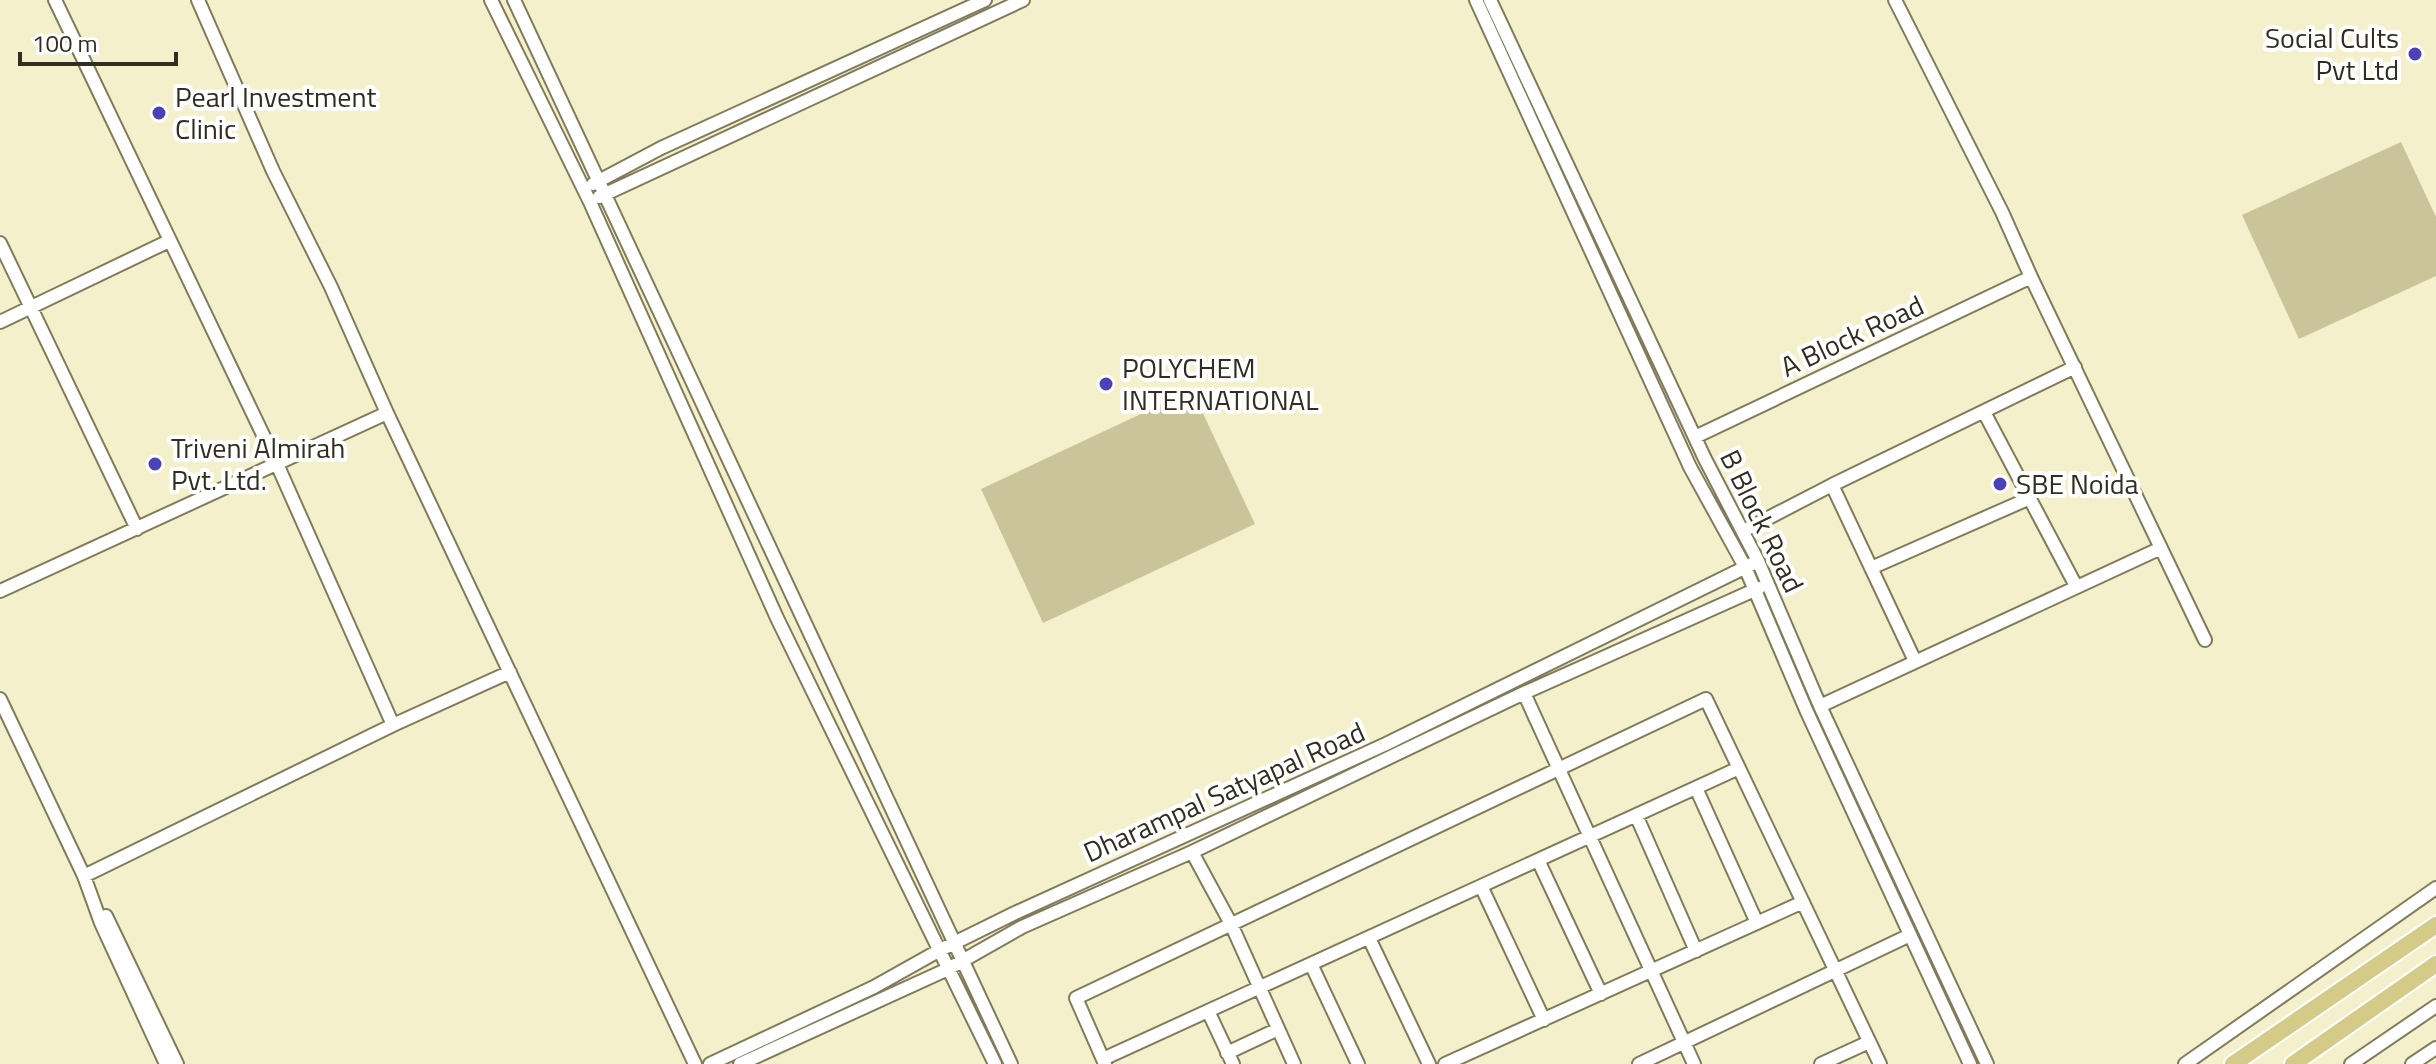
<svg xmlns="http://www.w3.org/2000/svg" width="2436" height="1064" font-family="'Titillium Web',sans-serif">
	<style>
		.green { fill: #cac49a }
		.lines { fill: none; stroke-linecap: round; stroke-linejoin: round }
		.minor-casing { stroke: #807c5b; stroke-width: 16 }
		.major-casing { stroke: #fff; stroke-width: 20 }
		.minor { stroke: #fff; stroke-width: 12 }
		.major { stroke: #d4cb89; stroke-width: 16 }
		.poi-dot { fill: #4c41b8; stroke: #fff; stroke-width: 3 }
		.labels { text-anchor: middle; stroke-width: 8; stroke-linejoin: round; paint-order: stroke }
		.poi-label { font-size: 28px; fill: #302e20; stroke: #fff; text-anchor: start }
		.street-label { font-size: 28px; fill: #302e20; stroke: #fff }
	</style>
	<rect width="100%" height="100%" fill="#f5f0cc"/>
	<path class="green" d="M2401,142L2436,217V276L2299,339L2242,215Z
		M1192,390L1255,524L1043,623L981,489Z"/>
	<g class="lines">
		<defs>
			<path id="minor" d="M55,0L277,464L393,725
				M198,0L273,171L331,287L387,413L695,1064
				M491,0L590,202L777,618L995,1064
				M514,0L1011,1064
				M1476,0L1690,467L1745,567L1807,712L1970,1064
				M1490,0L1705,459L1758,561L1820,706L1987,1064
				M1895,0L2002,212L2031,277L2205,640
				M593,184L661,148L985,0
				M599,197L1023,0
				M0,243L137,529
				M0,322L169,241
				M1984,412L2076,586
				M1695,437L2031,277
				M1832,485L1915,661
				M1743,531L1832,485L2075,367
				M1871,568L2030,498
				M0,591L387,413
				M1524,693L1694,1064
				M0,699L84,876L101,923L166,1064
				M1820,706L2161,548
				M1696,788L1757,923
				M1636,815L1696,951
				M1192,852L1231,924L1294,1064
				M1538,860L1601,994
				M84,876L393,725L510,672
				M1481,886L1544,1020
				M106,916L177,1064
				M1369,938L1429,1064
				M1311,964L1358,1064
				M1208,1011L1233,1064
				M1227,1053L1278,1029
				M1103,1059L1739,768
				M710,1064L874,987L940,950L1015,913L1386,744L1752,564
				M740,1064L948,969L1022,927L1192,852L1524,693L1759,588
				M1105,1064L1076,998L1706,699L1880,1064
				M1445,1064L1803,902
				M1639,1064L1910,935
				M1821,1064L1869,1042
				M2185,1064L2436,888
				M2351,1064L2436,1006
				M2412,1064L2436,1048"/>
			<path id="major" d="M2233,1064L2436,925
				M2293,1064L2436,964"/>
		</defs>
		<use href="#minor" class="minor-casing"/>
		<use href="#major" class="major-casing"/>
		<use href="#minor" class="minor"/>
		<use href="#major" class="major"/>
	</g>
	<g class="poi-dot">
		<circle cx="2415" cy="54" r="8"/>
		<circle cx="159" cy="113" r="8"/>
		<circle cx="1106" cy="384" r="8"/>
		<circle cx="155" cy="464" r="8"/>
		<circle cx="2000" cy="484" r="8"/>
	</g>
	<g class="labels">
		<g class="poi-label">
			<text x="2399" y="48" text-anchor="end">Social Cults<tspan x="2399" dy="32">Pvt Ltd</tspan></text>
			<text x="175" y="107">Pearl Investment<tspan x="175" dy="32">Clinic</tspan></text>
			<text x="1122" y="378">POLYCHEM<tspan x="1122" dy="32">INTERNATIONAL</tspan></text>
			<text x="171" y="458">Triveni Almirah<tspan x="171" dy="32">Pvt. Ltd.</tspan></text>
			<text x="2016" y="494">SBE Noida</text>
		</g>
		<g class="street-label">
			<text transform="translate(1852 336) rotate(-25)" y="10">A Block Road</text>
			<text transform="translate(1762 521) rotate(64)" y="10">B Block Road</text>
			<text transform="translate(1224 792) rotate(-24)" y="10">Dharampal Satyapal Road</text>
		</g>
	</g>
	<path d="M20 52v12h156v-12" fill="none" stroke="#302e20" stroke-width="4"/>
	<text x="32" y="52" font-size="24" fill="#302e20" stroke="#ffffff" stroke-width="6" paint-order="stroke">100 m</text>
</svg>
